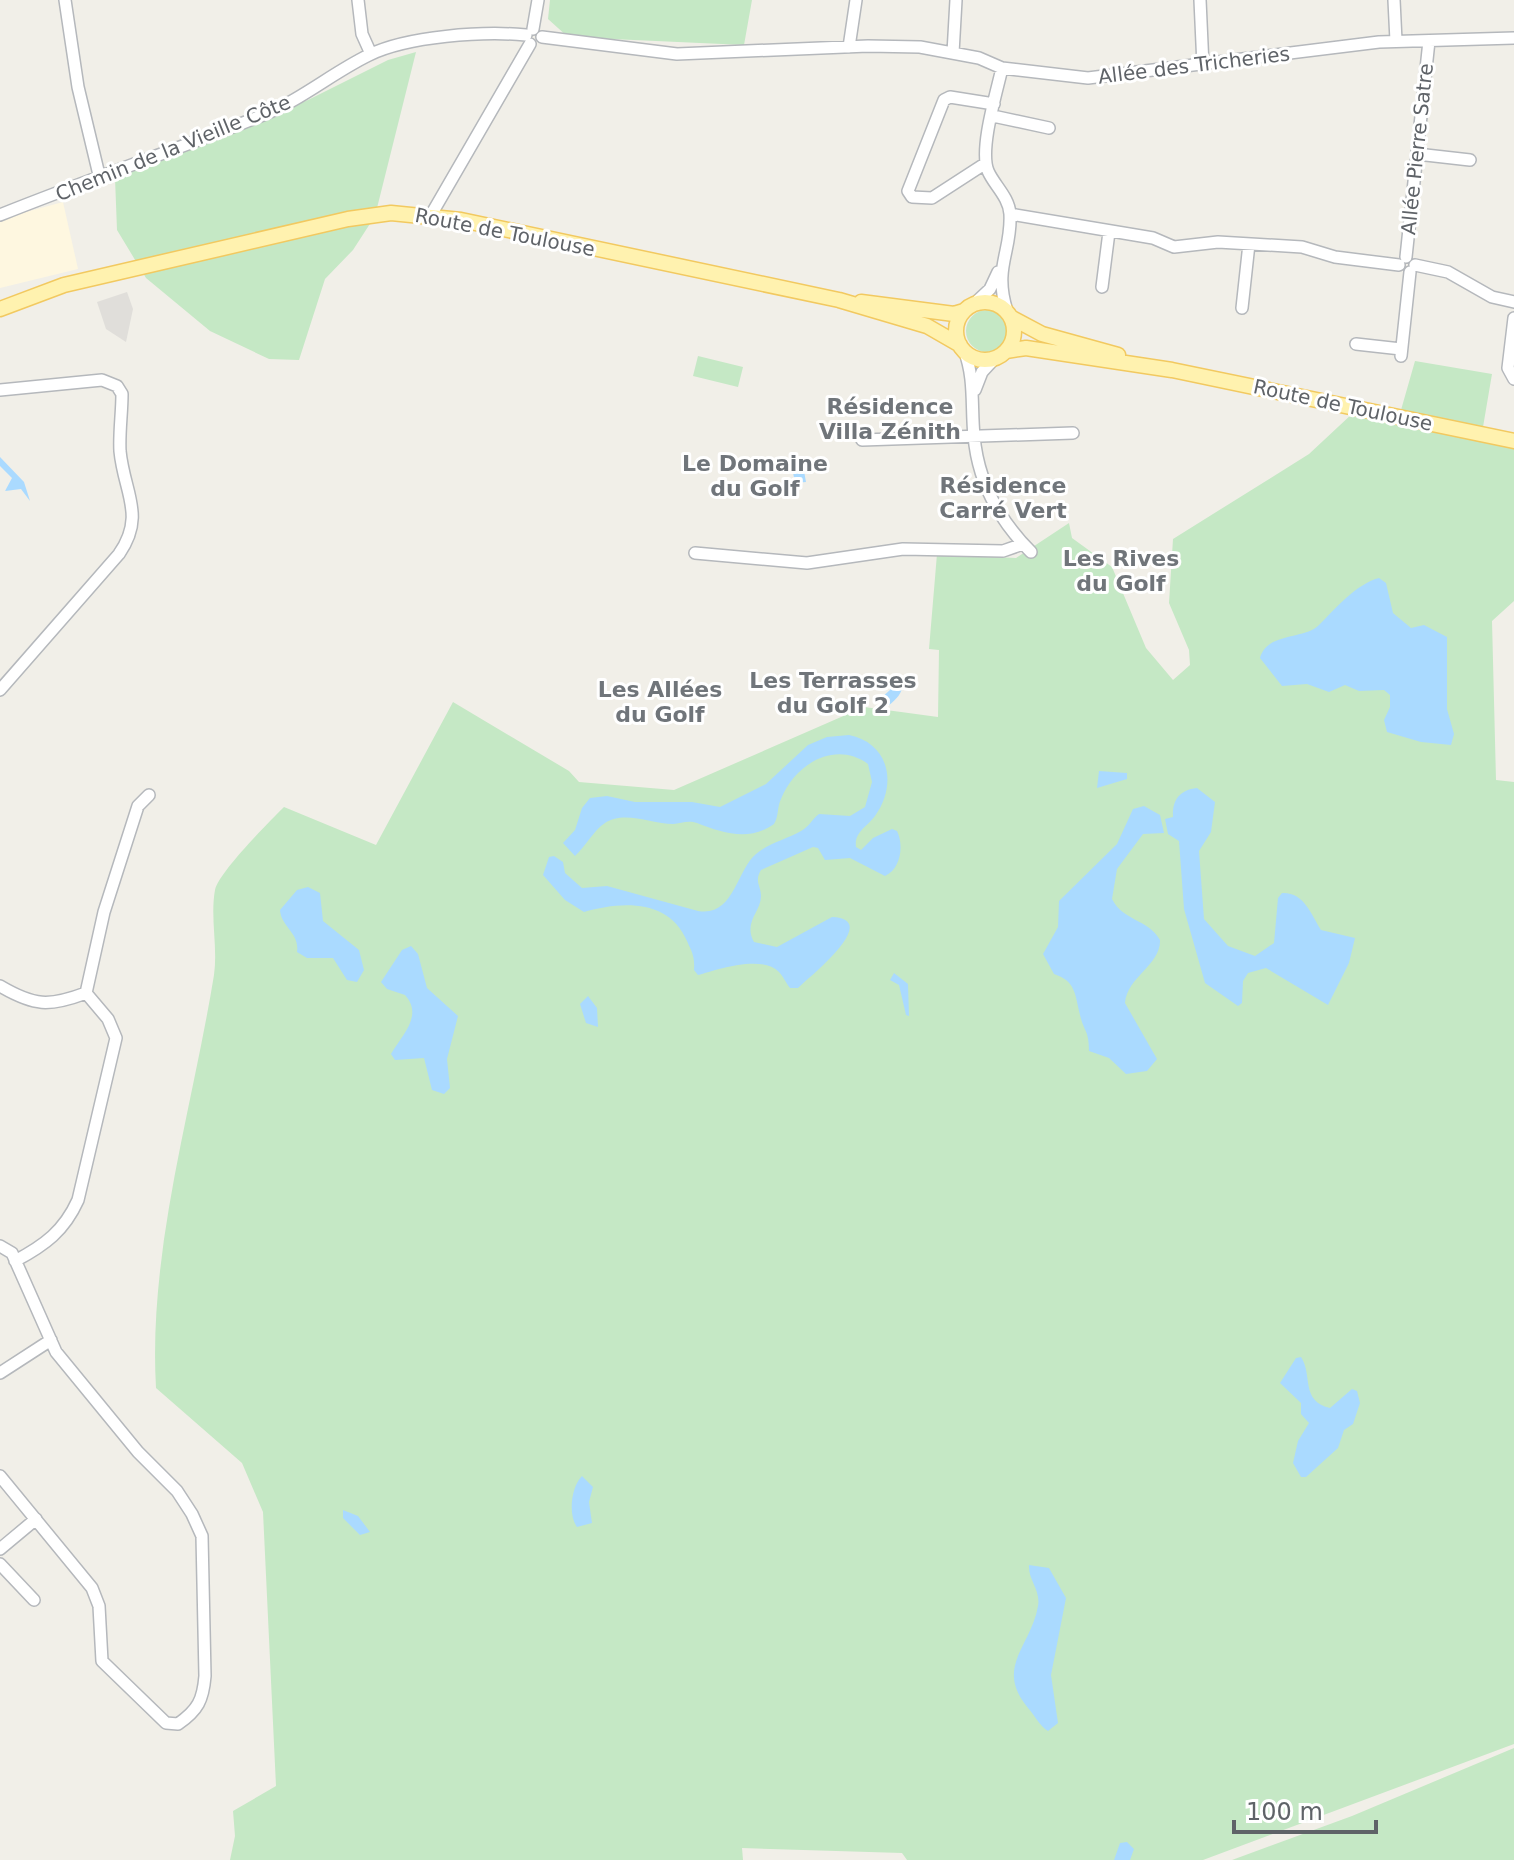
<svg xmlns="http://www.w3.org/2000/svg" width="1514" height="1860" font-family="'DejaVu Sans',sans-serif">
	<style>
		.commercial { fill: #fef7e0 }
		.industrial { fill: #e0deda }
		.green { fill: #c5e8c5 }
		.water { fill: #aadaff }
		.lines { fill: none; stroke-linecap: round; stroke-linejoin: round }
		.minor-casing { stroke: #b5b8bc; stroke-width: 14 }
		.major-casing { stroke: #f2c960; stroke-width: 17 }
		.minor { stroke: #fff; stroke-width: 11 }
		.major { stroke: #fff2af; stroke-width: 14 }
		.labels { text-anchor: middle; stroke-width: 6; stroke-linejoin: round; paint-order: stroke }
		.street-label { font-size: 20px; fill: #5f6368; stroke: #fff }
		.neighbourhood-label { font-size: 22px; font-weight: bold; fill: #70757a; stroke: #fff }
	</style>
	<rect width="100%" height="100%" fill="#f1efe8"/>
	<path class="commercial" d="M63,202L78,269L0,288V219Z"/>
	<path class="industrial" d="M127,292L133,309L126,342L106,329L97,302Z"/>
	<path class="green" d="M550,0H752L744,45L568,37L548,19Z
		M416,52L375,216L353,250L325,279L299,360L269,359L210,331L146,278L117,230L115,178L308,100L388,60Z
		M966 331a21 21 0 1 1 42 0a21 21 0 1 1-42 0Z
		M698,356L743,367L738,387L693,376Z
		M1415,361L1492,374L1483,427L1401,410Z
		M1353,413L1514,446V601L1492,621L1496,780L1514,782V1744L1203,1860H907L902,1853L742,1848L743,1860H230L235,1836L233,1811L276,1786L263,1512L242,1463L156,1388C148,1251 192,1110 214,975C218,947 210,918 215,890C219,872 269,822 284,807L376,845L453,702L569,771L579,782L674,790L864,707L938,717L939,650L929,649L937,554L1016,558L1069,523L1072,538L1112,567L1146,648L1173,680L1190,665L1189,650L1169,603L1173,539L1309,454Z
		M1514,1748V1860H1232L1352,1816Z"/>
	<path class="water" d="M0,457L24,482L30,501L21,489L5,491L12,478L0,466Z
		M802,460L806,482L795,483L791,462Z
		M1379,578L1386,583L1393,613L1411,628L1424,625L1447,637V709L1454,734L1451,745L1421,742L1387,732L1384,720L1390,707V695L1384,690L1359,691L1345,685L1329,692L1307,684L1282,686L1260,658C1267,632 1304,640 1319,625C1335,609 1356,584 1379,578Z
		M891,682L904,683C901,694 898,698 888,706L881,698L890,690Z
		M849,735C889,743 898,784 875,816C867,827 854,832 856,847L861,850L873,838L892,829L897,831C904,845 901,869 885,876L850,858L825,860L818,848L813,847L761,870C754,882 761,885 761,896C761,912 743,922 754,942L777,947L832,917C883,919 809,977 798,988H790C786,983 783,976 779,972C761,954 716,970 698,975L694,970C695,957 692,952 687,941C669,899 622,901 584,912L565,900L543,875L549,857L554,856L563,862L565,873L582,888L607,886L698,911C734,917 736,871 756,854C769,843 787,839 801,831C809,827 812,819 819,814L850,816L865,807L872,782L868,764C835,740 795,764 781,799C777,807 779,816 774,824C749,842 723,833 697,823C689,820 681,823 673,824C652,824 624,810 605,823C594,830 585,847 575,856L563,843L575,830L582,808L590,798L607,796L635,802H692L720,807L766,784L808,745L827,737Z
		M1099,771L1127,773V779L1097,788Z
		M1197,788L1215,802L1211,832L1199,851L1204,919L1228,946L1255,956L1274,943L1278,898L1282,893C1304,892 1311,914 1321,930L1355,938L1349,963L1328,1005L1266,968L1248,973L1243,981L1242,1003L1238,1006L1205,983L1184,909L1179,841L1168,834L1165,819L1173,817C1172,801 1179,790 1197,788Z
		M1144,806L1160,815L1164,833L1143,834L1117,869L1112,899C1123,921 1148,919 1160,940C1161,965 1127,977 1125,1003L1157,1059L1147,1071L1126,1074L1109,1058L1089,1051C1089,1030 1084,1032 1080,1015C1075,995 1076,981 1054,974L1043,954L1058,927L1059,901L1117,844L1133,809Z
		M308,887L320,893L323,921L359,950L364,970L357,982L347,980L333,958H307L297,952C300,933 281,927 280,910L297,890Z
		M411,946L418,954L427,988L458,1016L447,1059L450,1088L444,1094L432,1090L424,1058L395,1060L391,1054C401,1036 424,1016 405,995L387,989L381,982L402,950Z
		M894,973L908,984L909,1016L906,1015L899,985L890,980Z
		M588,996L597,1008L598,1027L586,1023L580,1004Z
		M1301,1357C1313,1375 1300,1401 1330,1408L1352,1389L1357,1391L1360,1403L1353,1424L1344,1430L1338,1448L1306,1477H1301L1293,1463L1298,1441L1309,1423L1301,1414V1403L1280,1383L1296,1358Z
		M582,1476L593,1487L589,1502L592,1523L577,1527C568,1515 571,1487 582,1476Z
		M343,1510L358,1516L370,1532L360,1535L343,1518Z
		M1029,1565L1049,1568L1066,1598L1051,1675L1058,1723L1048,1731C1040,1726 1035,1716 1028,1708C994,1667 1031,1647 1038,1606C1041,1590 1028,1580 1029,1565Z
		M1127,1842L1134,1849L1130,1860H1114L1120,1843Z"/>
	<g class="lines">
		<defs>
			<path id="minor" d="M65,0L78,87L100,179
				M358,0L362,34L371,54
				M1200,0L1203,66
				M1394,0L1396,41
				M533,29L538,0
				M542,37L677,54L868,46L920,47L979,58L1002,68L1088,78L1379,42L1514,38
				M849,47L856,0
				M953,53L956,0
				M1002,68C997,91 979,149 988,171C994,185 1009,197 1010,214C1012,252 993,267 1007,311
				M993,116L1049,128
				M1417,154L1470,160
				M986,163L932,198L912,197L908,191L944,100L950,97L994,104
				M1010,214L1153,238L1174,247L1218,242L1302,247L1335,257L1399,265
				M0,215C87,180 176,150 263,115C301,100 332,73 369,55C408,36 483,31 526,35
				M431,215L530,44
				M1406,257L1429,41
				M1415,265L1448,272L1492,297L1514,302
				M1102,287L1109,232
				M974,304L990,289L998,272
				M1242,308L1249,244
				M1514,318L1508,368L1514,379
				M1356,344L1401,349
				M964,350C975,378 971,406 974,436C978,482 999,520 1031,552
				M1401,356L1410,272
				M0,390L102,380L117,386L122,394C122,413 119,432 120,451C124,493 146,515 119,554L0,690
				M975,390L982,372L995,358
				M862,440L1073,433
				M695,553L807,563L903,549L1003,551L1023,544
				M0,986C34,1006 49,1007 86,993
				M0,1246L12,1253L56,1352L138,1452L177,1491L192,1514L202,1536L205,1676C203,1700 198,1710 178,1724L166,1723L102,1661L99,1606L92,1588L0,1476
				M15,1261C45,1245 64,1231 78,1200L116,1038L108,1019L86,993L104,912L138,806L149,795
				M0,1373L51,1340
				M0,1549L36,1519
				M0,1564L34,1600"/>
			<path id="major" d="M956 331a29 29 0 1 1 58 0a29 29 0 1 1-58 0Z
				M861,302L954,314L964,311
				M0,309L64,285L348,219L391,213L461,220L839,300L927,326L960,345
				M1012,318L1042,334L1118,355
				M1006,351L1026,348L1172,370L1514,441"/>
		</defs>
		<use href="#minor" class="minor-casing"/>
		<use href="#major" class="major-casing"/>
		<use href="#minor" class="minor"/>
		<use href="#major" class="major"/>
	</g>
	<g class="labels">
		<g class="street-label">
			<text transform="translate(1194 65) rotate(-7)" y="7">Allée des Tricheries</text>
			<text transform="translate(173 148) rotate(-22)" y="7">Chemin de la Vieille Côte</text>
			<text transform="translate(1417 149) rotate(-84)" y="7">Allée Pierre Satre</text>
			<text transform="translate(505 232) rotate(11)" y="7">Route de Toulouse</text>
			<text transform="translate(1343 405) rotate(12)" y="7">Route de Toulouse</text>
		</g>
		<g class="neighbourhood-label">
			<text x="890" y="414">Résidence<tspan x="890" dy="25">Villa Zénith</tspan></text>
			<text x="755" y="471">Le Domaine<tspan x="755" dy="25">du Golf</tspan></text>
			<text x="1003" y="493">Résidence<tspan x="1003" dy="25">Carré Vert</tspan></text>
			<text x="1121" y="566">Les Rives<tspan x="1121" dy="25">du Golf</tspan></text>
			<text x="833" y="688">Les Terrasses<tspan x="833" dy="25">du Golf 2</tspan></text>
			<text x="660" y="697">Les Allées<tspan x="660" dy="25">du Golf</tspan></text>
		</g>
	</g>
	<path d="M1234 1820v12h142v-12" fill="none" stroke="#5f6368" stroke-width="4"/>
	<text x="1246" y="1820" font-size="24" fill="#5f6368" stroke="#ffffff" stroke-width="6" paint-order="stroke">100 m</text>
</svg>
